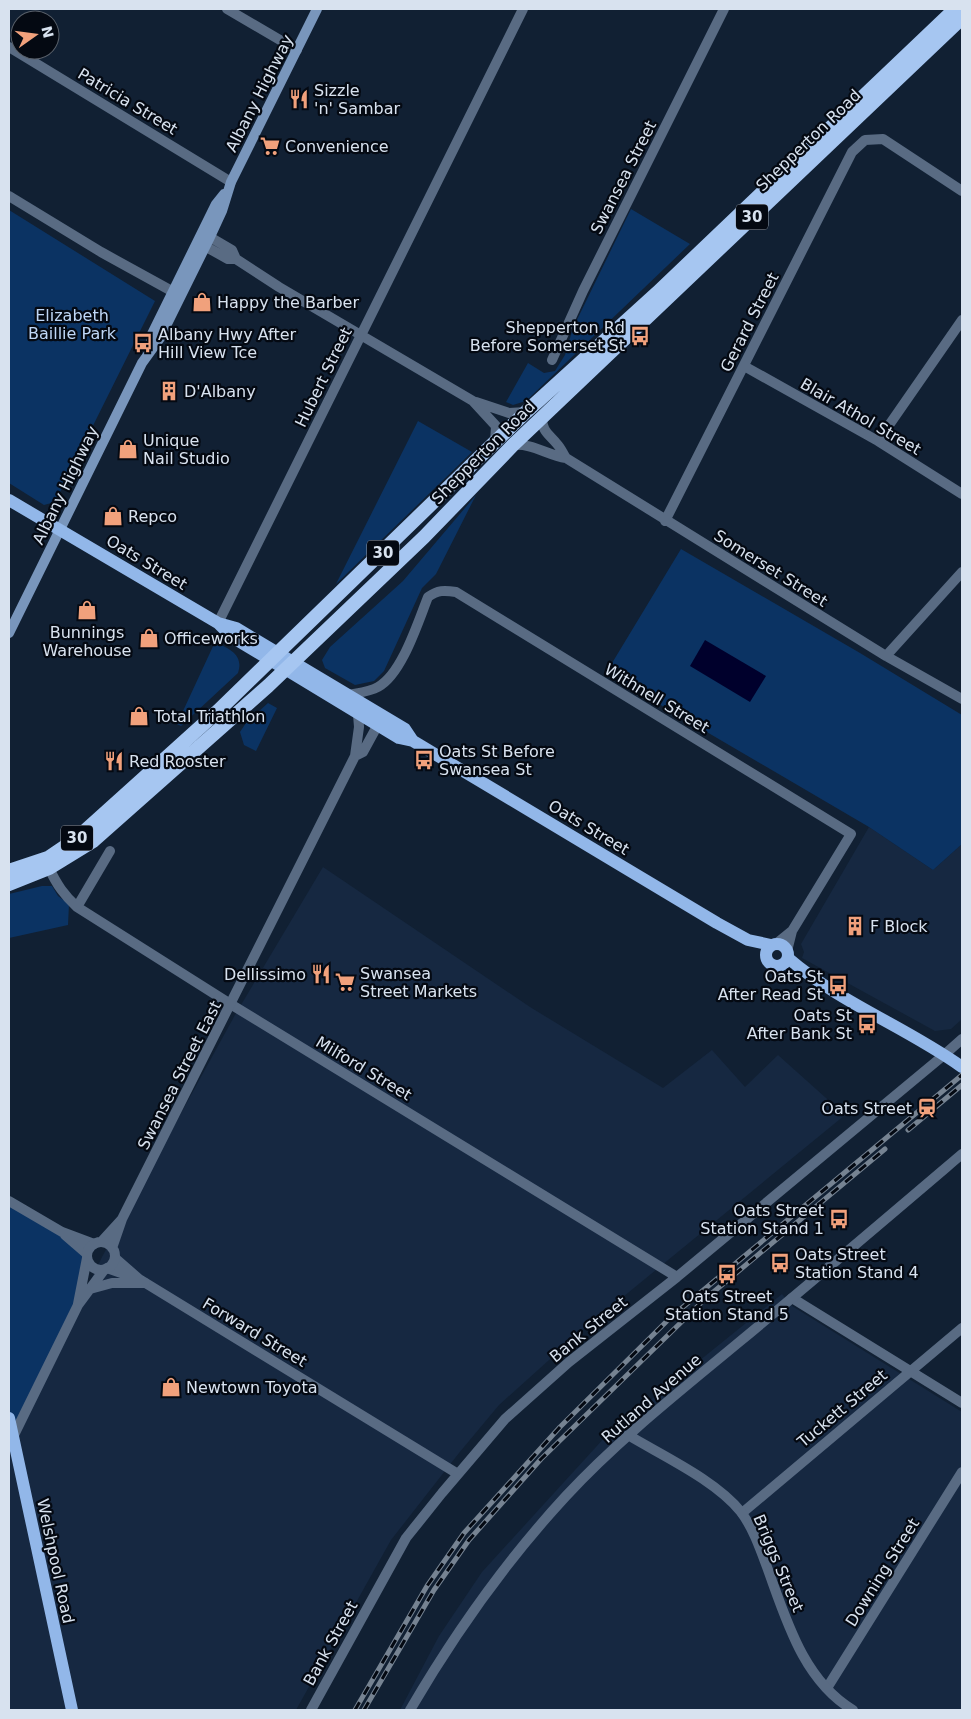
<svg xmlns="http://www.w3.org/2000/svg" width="971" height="1719" font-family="'DejaVu Sans',sans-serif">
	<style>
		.built { fill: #162841 }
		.green { fill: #0b3363 }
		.water { fill: #00002c }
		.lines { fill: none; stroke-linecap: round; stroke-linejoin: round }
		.minor { stroke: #596b83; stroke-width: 10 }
		.tertiary { stroke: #596b83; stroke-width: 10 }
		.secondary { stroke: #7996bc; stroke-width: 10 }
		.primary { stroke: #92b7e9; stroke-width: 12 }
		.trunk { stroke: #a6c6f1; stroke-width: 14 }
		.rail-casing { stroke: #768392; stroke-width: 5 }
		.rail { stroke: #040912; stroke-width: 3; stroke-dasharray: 9; stroke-linecap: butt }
		.labels { text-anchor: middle; stroke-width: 4.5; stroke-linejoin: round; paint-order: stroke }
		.shield { fill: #040912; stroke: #98a1ad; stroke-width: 1 }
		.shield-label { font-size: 15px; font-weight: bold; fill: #d8e2ef }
		.poi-label { font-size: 16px; fill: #d8e2ef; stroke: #040912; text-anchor: start }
		.street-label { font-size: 16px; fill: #d8e2ef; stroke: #040912 }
		.park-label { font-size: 16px; fill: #bfd7f7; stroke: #040912 }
	</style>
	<rect width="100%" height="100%" fill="#112033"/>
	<path class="built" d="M869,827L933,870L962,844V1019L951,1029L935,1031L802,958L804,952L801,944Z
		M323,867L530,1007L663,1088L712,1050L745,1087L778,1055L845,1115L579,1333L499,1405L459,1453L391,1540L296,1710H9V1442L10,1447L102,1257L235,1015Z
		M782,1294L792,1306L962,1412V1710H400L439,1636L482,1572L606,1436Z"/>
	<path class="green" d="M631,209L690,244L526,401L513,405L506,402L528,363L544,373L555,371L565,355L573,328Z
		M9,210L155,301L55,502L44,505L9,483Z
		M418,421L472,452L336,584Z
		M476,495L436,574L422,588L384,671L374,681L355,685L325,668L322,660L330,647L403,581Z
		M681,549L860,653L962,715V844L933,870L869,827L606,673Z
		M215,642C230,649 244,655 238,673L181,726L177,724Z
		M268,703L277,708L256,751L244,745L240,732L246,723Z
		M42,886H52L58,896L69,904L68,925L9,938V894Z
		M9,1203L63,1234L87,1258L76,1307L13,1437L9,1418Z"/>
	<path class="water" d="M705,640L766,676L750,702L690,666Z"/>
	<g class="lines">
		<path class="minor" d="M227,9L297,50
			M9,47L231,182
			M9,196L101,252L179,295
			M203,233L232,250L236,259L279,287L473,401L496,426L495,442
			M199,243L228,259H236
			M552,360L583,291L724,9
			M744,366L878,441L962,494
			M476,402L509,413L526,412
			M542,417C542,432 549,434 557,444C561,448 563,454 566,458
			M878,441L962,320
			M513,445C532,443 547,455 566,458L886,656L962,699
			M665,521L852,152L865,140L883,139L962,191
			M218,623L523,9
			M886,656L962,572
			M348,695C357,693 369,692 378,687C402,674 418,622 428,597C438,590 444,590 456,592L851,834L792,931L776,944
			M49,868C57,885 64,895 77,907L232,1005L677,1277
			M77,907L110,851
			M787,951L792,931
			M9,1201L62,1232L94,1244
			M65,1235L87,1254
			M115,1258L139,1279L458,1474
			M107,1268L138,1279
			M792,1298L962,1403
			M742,1513L962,1328
			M827,1688L962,1472
			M311,1710L406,1538L442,1493L505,1419L569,1362L677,1277L944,1055"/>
		<path class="tertiary" d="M355,756L363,752L381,719
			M944,1055L962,1039
			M101,1242L122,1219
			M87 1256a14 14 0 1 1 28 0a14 14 0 1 1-28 0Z
			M112,1248L122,1219L355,756L359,727L358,714
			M90,1289L112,1283H145
			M78,1304L87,1258
			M628,1435C663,1456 717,1481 741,1512C753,1528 760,1548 767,1567C786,1619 803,1680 853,1710
			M13,1437L78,1305L104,1270
			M410,1710C455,1633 505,1562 566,1496C618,1440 679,1392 738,1343C813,1281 888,1217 962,1154"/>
		<path class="secondary" d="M150,349L152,334L216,204L224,194
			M9,633L142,363L160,338L210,237L222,211L231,182L317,9"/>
		<path class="primary" d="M9,500L218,623L232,637L399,738L413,741L717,923L748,940L771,945
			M218,623L236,628L405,729L413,741
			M766 955a11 11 0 1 1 22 0a11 11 0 1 1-22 0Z
			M788,958C840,1003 906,1027 962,1067
			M9,1418L72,1710"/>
		<path class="trunk" d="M9,871L48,858L76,839L218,711L526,412L657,293L955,9
			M9,884L49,868L93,841L268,686L424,537L513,445L962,18"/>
		<defs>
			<path id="rail" d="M908,1130L962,1085
				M355,1710L427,1586L464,1533L560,1427L671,1317L962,1075
				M364,1710L434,1590L469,1540L541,1459L705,1299L885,1149"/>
		</defs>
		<use href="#rail" class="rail-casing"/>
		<use href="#rail" class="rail"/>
	</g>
	<defs>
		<symbol id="restaurant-bare" viewBox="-9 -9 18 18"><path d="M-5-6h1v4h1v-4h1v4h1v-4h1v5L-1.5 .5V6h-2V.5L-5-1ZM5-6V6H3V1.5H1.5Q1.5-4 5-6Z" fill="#f1a17c" stroke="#040912" stroke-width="2.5" paint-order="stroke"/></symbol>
		<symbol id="supermarket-bare" viewBox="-9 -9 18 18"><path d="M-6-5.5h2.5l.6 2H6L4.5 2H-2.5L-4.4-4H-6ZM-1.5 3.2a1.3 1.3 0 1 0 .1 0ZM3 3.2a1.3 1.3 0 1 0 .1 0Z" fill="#f1a17c" stroke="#040912" stroke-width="2.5" paint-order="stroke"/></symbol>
		<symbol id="shop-bare" viewBox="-9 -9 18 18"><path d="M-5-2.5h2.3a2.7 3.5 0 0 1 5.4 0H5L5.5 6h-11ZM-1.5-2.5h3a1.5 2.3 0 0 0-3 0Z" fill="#f1a17c" stroke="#040912" stroke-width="2.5" paint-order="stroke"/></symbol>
		<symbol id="bus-bare" viewBox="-9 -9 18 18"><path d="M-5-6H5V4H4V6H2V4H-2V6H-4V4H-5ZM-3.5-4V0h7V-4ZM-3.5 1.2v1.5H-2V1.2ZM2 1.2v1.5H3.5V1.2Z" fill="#f1a17c" stroke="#040912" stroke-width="2.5" paint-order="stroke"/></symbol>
		<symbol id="building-bare" viewBox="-9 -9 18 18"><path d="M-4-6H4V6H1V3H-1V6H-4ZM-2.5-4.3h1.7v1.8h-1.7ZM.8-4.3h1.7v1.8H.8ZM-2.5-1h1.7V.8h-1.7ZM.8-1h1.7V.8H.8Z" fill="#f1a17c" stroke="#040912" stroke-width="2.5" paint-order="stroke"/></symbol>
		<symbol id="station-bare" viewBox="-9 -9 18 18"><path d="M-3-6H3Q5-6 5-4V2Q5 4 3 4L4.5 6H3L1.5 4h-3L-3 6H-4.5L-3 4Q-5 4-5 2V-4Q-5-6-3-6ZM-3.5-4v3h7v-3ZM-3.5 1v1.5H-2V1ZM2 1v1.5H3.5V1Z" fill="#f1a17c" stroke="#040912" stroke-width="2.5" paint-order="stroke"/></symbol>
	</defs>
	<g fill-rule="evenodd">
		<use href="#restaurant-bare" x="285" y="85" width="28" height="28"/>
		<use href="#supermarket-bare" x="256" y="132" width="28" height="28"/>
		<use href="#shop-bare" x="188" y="288" width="28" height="28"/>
		<use href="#bus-bare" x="626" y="322" width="28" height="28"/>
		<use href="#bus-bare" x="129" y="329" width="28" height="28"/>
		<use href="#building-bare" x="155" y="377" width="28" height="28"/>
		<use href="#shop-bare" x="114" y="435" width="28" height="28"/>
		<use href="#shop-bare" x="99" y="502" width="28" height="28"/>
		<use href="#shop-bare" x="73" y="596" width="28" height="28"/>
		<use href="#shop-bare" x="135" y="624" width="28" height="28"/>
		<use href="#shop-bare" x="125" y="702" width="28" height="28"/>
		<use href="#bus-bare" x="410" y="746" width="28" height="28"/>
		<use href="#restaurant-bare" x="100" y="747" width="28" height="28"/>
		<use href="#building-bare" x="841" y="912" width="28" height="28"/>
		<use href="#restaurant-bare" x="307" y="960" width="28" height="28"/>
		<use href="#supermarket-bare" x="331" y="968" width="28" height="28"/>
		<use href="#bus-bare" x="824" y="971" width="28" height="28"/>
		<use href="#bus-bare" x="853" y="1010" width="28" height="28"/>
		<use href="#station-bare" x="913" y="1094" width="28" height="28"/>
		<use href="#bus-bare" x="825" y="1205" width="28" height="28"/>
		<use href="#bus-bare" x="766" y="1249" width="28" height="28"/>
		<use href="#bus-bare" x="713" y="1260" width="28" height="28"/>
		<use href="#shop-bare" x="157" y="1373" width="28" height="28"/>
	</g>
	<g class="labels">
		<g class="shield">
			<rect x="736" y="204.5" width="32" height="25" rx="4"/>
			<rect x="367" y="540.5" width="32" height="25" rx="4"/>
			<rect x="61" y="825.5" width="32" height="25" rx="4"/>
		</g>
		<g class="shield-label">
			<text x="752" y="222">30</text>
			<text x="383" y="558">30</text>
			<text x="77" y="843">30</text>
		</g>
		<g class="poi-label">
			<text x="314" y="96">Sizzle<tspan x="314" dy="18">'n' Sambar</tspan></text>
			<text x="285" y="152">Convenience</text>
			<text x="217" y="308">Happy the Barber</text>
			<text x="625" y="333" text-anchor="end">Shepperton Rd<tspan x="625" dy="18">Before Somerset St</tspan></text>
			<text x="158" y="340">Albany Hwy After<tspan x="158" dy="18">Hill View Tce</tspan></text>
			<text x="184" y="397">D'Albany</text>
			<text x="143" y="446">Unique<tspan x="143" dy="18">Nail Studio</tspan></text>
			<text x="128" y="522">Repco</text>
			<text x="87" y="638" text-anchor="middle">Bunnings<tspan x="87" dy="18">Warehouse</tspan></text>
			<text x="164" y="644">Officeworks</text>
			<text x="154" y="722">Total Triathlon</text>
			<text x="439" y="757">Oats St Before<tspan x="439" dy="18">Swansea St</tspan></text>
			<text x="129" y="767">Red Rooster</text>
			<text x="870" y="932">F Block</text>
			<text x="360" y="979">Swansea<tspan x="360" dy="18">Street Markets</tspan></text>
			<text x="306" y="980" text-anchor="end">Dellissimo</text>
			<text x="823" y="982" text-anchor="end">Oats St<tspan x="823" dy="18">After Read St</tspan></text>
			<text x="852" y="1021" text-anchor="end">Oats St<tspan x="852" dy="18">After Bank St</tspan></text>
			<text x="912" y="1114" text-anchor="end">Oats Street</text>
			<text x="824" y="1216" text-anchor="end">Oats Street<tspan x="824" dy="18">Station Stand 1</tspan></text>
			<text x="795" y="1260">Oats Street<tspan x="795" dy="18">Station Stand 4</tspan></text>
			<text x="727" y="1302" text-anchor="middle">Oats Street<tspan x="727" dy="18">Station Stand 5</tspan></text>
			<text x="186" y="1393">Newtown Toyota</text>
		</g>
		<g class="street-label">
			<text transform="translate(259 93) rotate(-63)" y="6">Albany Highway</text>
			<text transform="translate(128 101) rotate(31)" y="6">Patricia Street</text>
			<text transform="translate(808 140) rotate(-44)" y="6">Shepperton Road</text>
			<text transform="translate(623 177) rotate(-63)" y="6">Swansea Street</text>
			<text transform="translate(749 322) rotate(-63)" y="6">Gerard Street</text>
			<text transform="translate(323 377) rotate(-64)" y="6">Hubert Street</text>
			<text transform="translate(861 416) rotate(30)" y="6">Blair Athol Street</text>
			<text transform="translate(483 452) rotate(-45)" y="6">Shepperton Road</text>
			<text transform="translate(65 485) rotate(-64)" y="6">Albany Highway</text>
			<text transform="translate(147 562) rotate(31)" y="6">Oats Street</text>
			<text transform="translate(771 568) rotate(32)" y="6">Somerset Street</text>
			<text transform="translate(657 698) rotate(31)" y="6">Withnell Street</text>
			<text transform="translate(589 827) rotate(31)" y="6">Oats Street</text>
			<text transform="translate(364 1068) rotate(31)" y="6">Milford Street</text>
			<text transform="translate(179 1075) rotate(-63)" y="6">Swansea Street East</text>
			<text transform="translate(588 1329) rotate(-39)" y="6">Bank Street</text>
			<text transform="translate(255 1332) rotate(31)" y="6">Forward Street</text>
			<text transform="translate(651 1398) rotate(-41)" y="6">Rutland Avenue</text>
			<text transform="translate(842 1408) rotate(-40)" y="6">Tuckett Street</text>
			<text transform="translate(56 1561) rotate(78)" y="6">Welshpool Road</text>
			<text transform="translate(779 1563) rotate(67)" y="6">Briggs Street</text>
			<text transform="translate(882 1572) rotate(-58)" y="6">Downing Street</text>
			<text transform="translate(330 1643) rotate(-61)" y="6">Bank Street</text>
		</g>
		<g class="park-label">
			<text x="72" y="321">Elizabeth<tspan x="72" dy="18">Baillie Park</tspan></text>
		</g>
	</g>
	<rect width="971" height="1719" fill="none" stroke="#d8e2ef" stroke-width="20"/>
	<g transform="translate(35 35) rotate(76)"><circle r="24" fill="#040912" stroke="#59606a"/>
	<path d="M0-4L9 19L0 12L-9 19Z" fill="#f1a17c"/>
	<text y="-8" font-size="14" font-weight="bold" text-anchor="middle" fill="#d8e2ef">N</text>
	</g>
</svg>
